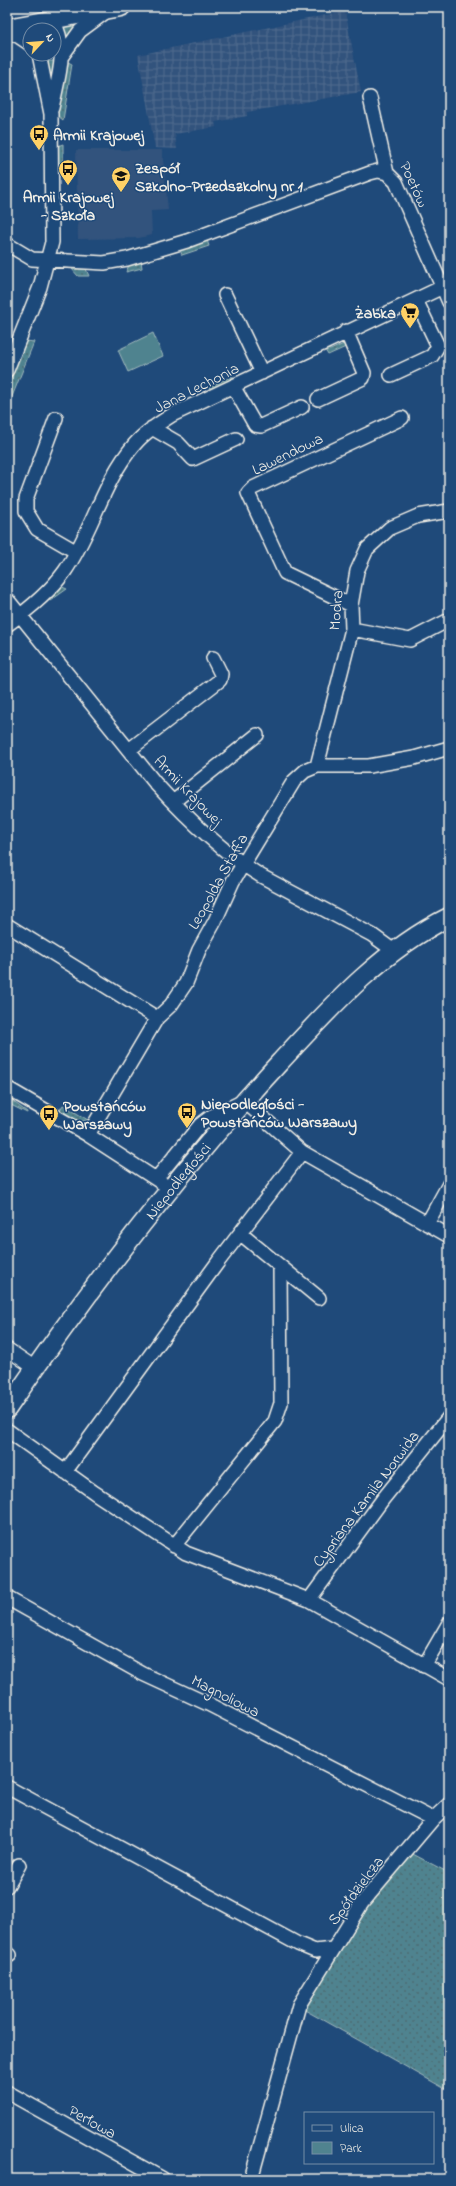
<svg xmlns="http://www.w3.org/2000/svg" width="456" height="2186" font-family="'Indie Flower',sans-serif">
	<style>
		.built { fill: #33537d }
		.industrial { fill: url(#industrial-grid) }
		.green { fill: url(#green-dots); stroke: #a2babc }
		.pitch { fill: #50838f; stroke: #a2babc }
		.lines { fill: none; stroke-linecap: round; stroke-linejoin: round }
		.street-casing { stroke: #f4f1e8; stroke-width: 16 }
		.secondary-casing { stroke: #f4f1e8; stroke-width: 21 }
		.street { stroke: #1f4a7a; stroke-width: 13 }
		.secondary { stroke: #1f4a7a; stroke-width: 18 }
		.labels { text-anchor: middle; stroke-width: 3; stroke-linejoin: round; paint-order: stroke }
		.poi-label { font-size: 16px; font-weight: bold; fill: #f4f1e8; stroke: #1f4a7a; text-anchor: start }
		.street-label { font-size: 16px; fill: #f4f1e8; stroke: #1f4a7a }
	</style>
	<defs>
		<pattern id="industrial-grid" width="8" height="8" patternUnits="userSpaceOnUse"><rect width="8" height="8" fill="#33537d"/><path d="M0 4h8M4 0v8" fill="none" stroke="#516c8f"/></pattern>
		<pattern id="green-dots" width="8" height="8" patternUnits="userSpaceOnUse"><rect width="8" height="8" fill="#50838f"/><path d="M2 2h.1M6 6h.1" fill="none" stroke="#4d6b72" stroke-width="1.8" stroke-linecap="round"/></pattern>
	</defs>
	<rect width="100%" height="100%" fill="#1f4a7a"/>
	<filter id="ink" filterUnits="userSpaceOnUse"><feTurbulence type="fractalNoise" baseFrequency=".025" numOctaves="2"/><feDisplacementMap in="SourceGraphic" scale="8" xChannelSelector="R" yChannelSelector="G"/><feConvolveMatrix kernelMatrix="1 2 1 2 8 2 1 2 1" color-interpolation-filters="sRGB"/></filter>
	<g filter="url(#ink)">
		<path class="built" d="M76,150H162L168,210L151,211L152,235L139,238L78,239Z"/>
		<path class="industrial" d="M345,11L361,92L247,112V116L215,122L216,127L175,134L177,149L155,148L138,55Z"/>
		<path class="green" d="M81,23L66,40L62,26Z
			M47,61H54L51,85Z
			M68,62L72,64L63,120L58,116L64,75Z
			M63,144V176L58,165V146Z
			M207,240L209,246L182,255L180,250Z
			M141,261L142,268L126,272L130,263Z
			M72,269H86L89,276H78Z
			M26,341L34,342L7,409V387Z
			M346,343L348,346L328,355L324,348L330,350Z
			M233,376L232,381L211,391L209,387Z
			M60,586L67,589L50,601L47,598Z
			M7,1097L27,1112V1113L7,1103Z
			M63,1105L88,1120L77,1122L59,1111Z
			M409,1852L449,1873V2091L303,2009L371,1899Z"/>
		<path class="pitch" d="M153,333L163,356L128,372L118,350Z"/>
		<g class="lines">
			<defs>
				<path id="street" d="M7,33L18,36L30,44
					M62,56L80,31L107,11
					M370,98L387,173L396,182L449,302
					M52,108C58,78 69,48 53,20
					M7,244L32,259L104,263L127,259L187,241L370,173L378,171L387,173
					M225,295L262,373
					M7,370L40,287L52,242L51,114L39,54
					M391,375L432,356L438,346L416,300
					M233,386L255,425L261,426L302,407
					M318,399L363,378L364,373L346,331
					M56,418L26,499V511L37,529L75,551
					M152,428L178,443L193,459L236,439
					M7,599L156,784C187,818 222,852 261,876L372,935L394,951
					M351,605L285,573L248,493L253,488L402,418
					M7,625C28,610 50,592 65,571C92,532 103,481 134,445C144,433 158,424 172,415L449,284
					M352,629L410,640L449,620
					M129,750L220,680L221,674L213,658
					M317,766L352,629L351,605L357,571L367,549L390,528L418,516L449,511
					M173,802L257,735
					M7,925L157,1018
					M7,1088L88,1135L162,1183
					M88,1135L157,1018L171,1005L186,983L199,950L215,921L233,881L294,781L305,771L317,766H369L414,758L449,748
					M156,1179L200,1125L212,1116L244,1101L302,1152L449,1236
					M427,1224L449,1184
					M241,1234L319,1298
					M7,1349L35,1368
					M7,1430L95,1493L186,1553L309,1600L449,1679
					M65,1472L218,1262L302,1152
					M174,1546L275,1421L281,1403L280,1267
					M7,1598L143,1674L208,1704L433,1819
					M309,1600L383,1499L449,1417
					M424,1666L449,1623
					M7,1787L298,1944L315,1951L332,1949
					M7,1886L19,1865
					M7,1954L10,1955
					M7,2092L163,2179
					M251,2179L299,2005L362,1903L433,1819L449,1804"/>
				<g id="secondary">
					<path d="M7,28L121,7"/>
					<path id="s1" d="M7,1409C90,1287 180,1170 280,1062C331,1007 381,951 449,917"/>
				</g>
			</defs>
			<use href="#street" class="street-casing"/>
			<use href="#secondary" class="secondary-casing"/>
			<use href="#street" class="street"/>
			<use href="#secondary" class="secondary"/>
		</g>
	</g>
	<defs>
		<symbol id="bus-pin" viewBox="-11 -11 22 30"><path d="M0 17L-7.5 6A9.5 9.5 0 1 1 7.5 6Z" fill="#ffd166" stroke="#1f4a7a"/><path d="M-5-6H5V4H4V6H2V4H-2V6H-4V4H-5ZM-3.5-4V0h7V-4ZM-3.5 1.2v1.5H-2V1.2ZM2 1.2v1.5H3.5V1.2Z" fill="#111"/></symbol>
		<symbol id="school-pin" viewBox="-11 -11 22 30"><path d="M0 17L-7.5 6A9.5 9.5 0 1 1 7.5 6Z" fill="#ffd166" stroke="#1f4a7a"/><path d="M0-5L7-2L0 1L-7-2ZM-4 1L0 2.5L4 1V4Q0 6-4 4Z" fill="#111"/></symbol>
		<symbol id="supermarket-pin" viewBox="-11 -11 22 30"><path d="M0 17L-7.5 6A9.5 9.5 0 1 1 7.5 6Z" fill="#ffd166" stroke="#1f4a7a"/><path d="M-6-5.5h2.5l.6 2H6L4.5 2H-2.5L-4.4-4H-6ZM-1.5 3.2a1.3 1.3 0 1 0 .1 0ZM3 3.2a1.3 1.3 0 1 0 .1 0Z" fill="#111"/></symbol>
	</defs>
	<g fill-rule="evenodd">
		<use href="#bus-pin" x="28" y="123" width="22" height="30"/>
		<use href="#bus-pin" x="57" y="158" width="22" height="30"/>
		<use href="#school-pin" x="110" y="165" width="22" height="30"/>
		<use href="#supermarket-pin" x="399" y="301" width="22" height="30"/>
		<use href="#bus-pin" x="176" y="1101" width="22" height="30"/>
		<use href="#bus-pin" x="38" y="1103" width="22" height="30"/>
	</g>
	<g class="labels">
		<g class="poi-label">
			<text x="53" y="140">Armii Krajowej</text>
			<text x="135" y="173">Zespół<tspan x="135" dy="18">Szkolno-Przedszkolny nr 1</tspan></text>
			<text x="68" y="202" text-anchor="middle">Armii Krajowej<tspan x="68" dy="18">- Szkoła</tspan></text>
			<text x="396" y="318" text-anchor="end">Żabka</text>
			<text x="201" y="1109">Niepodległości -<tspan x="201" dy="18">Powstańców Warszawy</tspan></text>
			<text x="63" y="1111">Powstańców<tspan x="63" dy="18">Warszawy</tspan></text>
		</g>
		<g class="street-label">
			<text transform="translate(415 184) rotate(65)" y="6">Poetów</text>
			<text transform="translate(196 387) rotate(-27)" y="6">Jana Lechonia</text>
			<text transform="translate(287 453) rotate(-26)" y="6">Lawendowa</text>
			<text transform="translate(335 610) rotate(-85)" y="6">Modra</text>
			<text transform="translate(189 790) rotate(46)" y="6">Armii Krajowej</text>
			<text transform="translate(217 881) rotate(-61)" y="6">Leopolda Staffa</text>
			<text dy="6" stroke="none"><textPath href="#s1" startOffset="285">Niepodległości</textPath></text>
			<text transform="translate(365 1498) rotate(-53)" y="6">Cypriana Kamila Norwida</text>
			<text transform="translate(226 1695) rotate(27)" y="6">Magnoliowa</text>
			<text transform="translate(355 1890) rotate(-53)" y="6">Spółdzielcza</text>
			<text transform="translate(93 2121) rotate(29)" y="6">Perłowa</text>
		</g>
	</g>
	<rect width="456" height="2186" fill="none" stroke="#1f4a7a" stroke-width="24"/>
	<rect x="12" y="12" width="432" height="2162" fill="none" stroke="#f4f1e8" stroke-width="1.5" filter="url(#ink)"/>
	<rect x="304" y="2112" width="130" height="52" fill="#1f4a7a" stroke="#748da6"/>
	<rect x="312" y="2125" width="20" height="6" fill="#1f4a7a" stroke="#748da6"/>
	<text x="340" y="2132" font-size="12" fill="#f4f1e8">Ulica</text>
	<rect x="312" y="2142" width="20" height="12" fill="#50838f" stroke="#748da6"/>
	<text x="340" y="2152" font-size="12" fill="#f4f1e8">Park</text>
	<g transform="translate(42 42) rotate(64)"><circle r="19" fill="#1f4a7a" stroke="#748da6"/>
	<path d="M0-3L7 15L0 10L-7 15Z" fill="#ffd166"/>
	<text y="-6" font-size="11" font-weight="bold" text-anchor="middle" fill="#f4f1e8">N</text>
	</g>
</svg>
